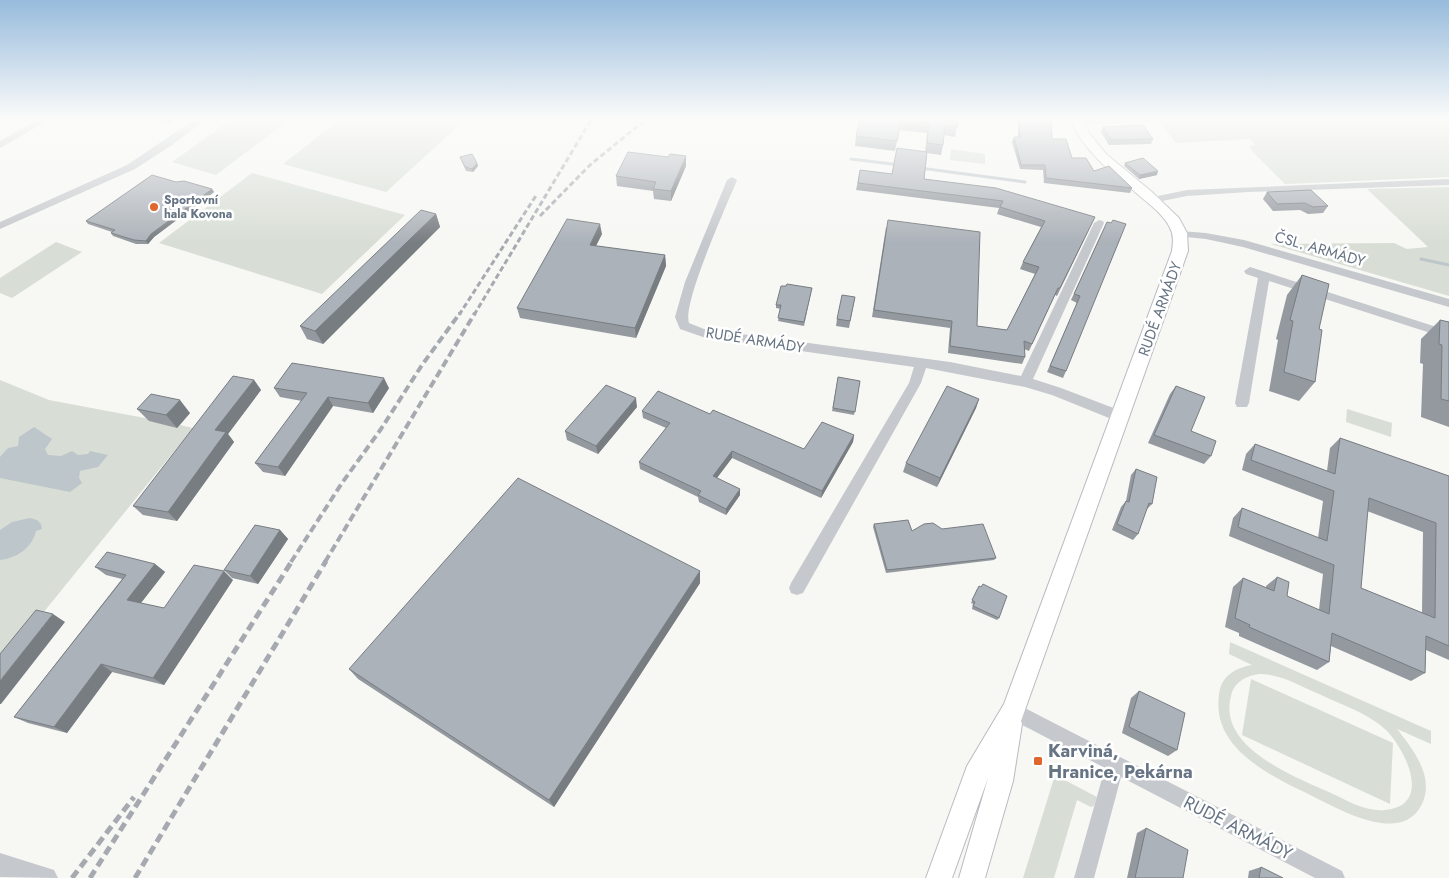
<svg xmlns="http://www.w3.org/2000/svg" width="1449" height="878" font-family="Jost,sans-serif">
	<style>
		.green { fill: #d8ded5; fill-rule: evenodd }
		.water { fill: #bdc6cb }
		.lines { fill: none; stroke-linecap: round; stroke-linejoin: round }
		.stream { stroke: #bdc6cb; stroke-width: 3 }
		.secondary-casing { stroke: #b8bbc0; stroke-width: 2 }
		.minor { fill: #c5c8cc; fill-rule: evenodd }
		.tertiary { fill: #c5c8cc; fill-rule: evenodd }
		.secondary { fill: #fff; fill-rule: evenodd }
		.rail-far2 { stroke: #a6aab0; stroke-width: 3; stroke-dasharray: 5.5 3; stroke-linecap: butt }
		.rail-far1 { stroke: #a6aab0; stroke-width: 4; stroke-dasharray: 8 4; stroke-linecap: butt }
		.rail { stroke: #a6aab0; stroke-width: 5; stroke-dasharray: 9 5; stroke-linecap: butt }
		.wall { fill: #94999f; fill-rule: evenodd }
		.shaded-wall { fill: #787d82 }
		.building { fill: #acb2b9; stroke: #787d82; fill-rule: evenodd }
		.poi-dot { fill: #df672d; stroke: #fff; stroke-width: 2 }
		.labels { text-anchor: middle; stroke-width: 5; stroke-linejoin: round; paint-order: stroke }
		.far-poi-label { font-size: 12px; font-weight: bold; fill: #677484; stroke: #fff; text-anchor: start }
		.street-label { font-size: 15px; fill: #677484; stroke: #fff }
		.near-poi-label { font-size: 18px; font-weight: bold; fill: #677484; stroke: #fff; text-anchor: start }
		.near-street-label { font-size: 18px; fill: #677484; stroke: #fff }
	</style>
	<rect width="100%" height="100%" fill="#f7f7f4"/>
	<path class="green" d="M231,120H289L216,175L172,162Z
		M339,120H465L386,192L283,164Z
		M1086,120H1449V177L1285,184L1253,152L1249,146L1255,145L1250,139L1176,143L1160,122L1088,124Z
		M951,149L985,154V164L950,160Z
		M252,173L405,215L322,294L159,243Z
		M1449,187V296L1271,244L1394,243L1407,249L1428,247L1367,189Z
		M56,242L82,252L12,298L0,293V278Z
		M0,380L49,400L150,419L181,411L190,413L180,425L193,428L0,666Z
		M1347,409L1392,423L1391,437L1346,422Z
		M1230,642L1431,731V744L1397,729C1413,749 1435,777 1422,804C1402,845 1343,811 1316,798C1276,778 1211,751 1219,695C1221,675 1236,668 1252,665L1229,654ZM1259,674C1281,674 1300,686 1319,694C1342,705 1368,713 1386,730C1406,750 1433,806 1385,810C1366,812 1348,801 1331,793C1296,777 1217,748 1231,696C1234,682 1246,676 1259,674Z
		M1251,679L1393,743L1390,804L1242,735Z
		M1055,775L1097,797L1094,806L1091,807L1077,800L1054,878H1023Z"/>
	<path class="water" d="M34,427L52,439L45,449L48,455L61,456L72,451L78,455L88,454L90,451L108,455L98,467L80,471L79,478L82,483L70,492L0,478V457L8,448L18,446L19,437Z
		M30,518L37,520L41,524L42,529L36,531C32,548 17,558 0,560V530L12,522Z"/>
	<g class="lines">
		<path class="stream" d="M851,159L900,165
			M920,168L1025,182
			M1421,259L1449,265"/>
		<defs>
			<path id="secondary" d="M1070,120H1083L1089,133L1106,154L1152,192L1179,218L1187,233L1188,251L1021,721L1022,724L1013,781L985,878H959L988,778L952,878H926L967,766L1004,704L1172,251C1173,243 1174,235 1170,228C1164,214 1146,202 1135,192C1109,171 1085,151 1070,120Z"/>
		</defs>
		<use href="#secondary" class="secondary-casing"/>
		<path class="minor" d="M37,120H49L0,148V141Z
			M194,120H205L172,145L135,169L0,229V222L127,165Z
			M732,177L737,180C727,205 682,303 689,323L704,329L950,362L1021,376L1094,223L1099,220L1103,221L1104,223L1033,379L1061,388L1124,412L1126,416L1124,420L1119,421L1114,420L1052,395L1025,387L926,368L921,383L803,593L797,595L791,593L789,588L791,583L909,383L914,367L703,337L680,329L675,317L685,282L727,180Z
			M1449,179V185L1248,192L1187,196L1152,203L1147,200L1148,198L1187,190Z
			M1180,231L1206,233L1244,240L1449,299V307L1243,247L1206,239L1176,236L1175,234L1176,232Z
			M1250,267L1449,331V339L1269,281L1249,403L1247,407H1237L1235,403L1258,278L1246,274L1244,271Z
			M1013,702L1342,871L1345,878H1315L1121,777L1094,878H1074L1105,768L1007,717L1004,711L1007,705Z"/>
		<path class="tertiary" d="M0,853L54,870L58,878L0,877Z"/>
		<use href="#secondary" class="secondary"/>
		<path class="rail-far2" d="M540,216L590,165L645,120
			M459,315L537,194
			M474,315L591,120"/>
		<path class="rail-far1" d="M291,562L342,483L381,429L422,365L460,313
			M325,562L475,313"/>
		<path class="rail" d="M72,878L134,797
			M90,878L292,561
			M135,878L326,561"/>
	</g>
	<path class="wall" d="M159,120H175L170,123Z
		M860,120H958L955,137L944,135L943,145L941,155L927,153L924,179L1095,217L1057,296L1055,295L1029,351L1024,349L1025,357L1022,364L948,353L950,328L872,317L886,227L977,326L1007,330L1035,274L1020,269L1023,262L1041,227L997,214L999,208L856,190L860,170L892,174L925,152L927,133L899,130L895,151L855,146L856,136Z
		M1018,120H1051L1052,139L1072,158L1094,171L1132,188L1130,193L1044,183L1043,170L1020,169L1012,142L1014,137H1018Z
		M1103,127L1153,139L1151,144L1109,145L1101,132Z
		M460,157L477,163L478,166L473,172L466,171Z
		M1125,163L1157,175L1139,179L1124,166Z
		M686,166L671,201L654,199L653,191L617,186L616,176Z
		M176,182L212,189L214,192L154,237L148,244H136L113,236L111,233L112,232L88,224L86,221Z
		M1267,192L1328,206L1323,213L1308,214L1300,210L1273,211L1263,199Z
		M436,214L440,227L323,344L307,339L300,326Z
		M1107,222L1066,371L1063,378L1047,372L1077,303L1071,300Z
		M602,234L596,246L665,255L666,266L636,338L520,318L517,308Z
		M1302,275L1319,329L1315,382L1299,401L1269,391L1278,340L1276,339L1287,295Z
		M786,286L812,288L804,326L778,321L781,309L776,308V305Z
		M855,297L849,328L836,326L837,319Z
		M1440,320L1449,322V427L1421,417L1423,364L1420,363L1421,339Z
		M838,377L860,381L854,415L832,411Z
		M254,380L261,390L228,434L234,442L177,521L143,515L133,506Z
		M1176,386L1191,431L1211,456L1204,464L1148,443L1170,394Z
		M274,388H389L373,413L333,406L285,476L263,472L255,463L302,401L280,397Z
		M979,399L976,408L937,487L903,472L906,463Z
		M637,407L598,454L567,440L565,431Z
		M137,409L190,413L177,428L149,421Z
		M642,411L710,414L804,449L854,435L853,442L821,498L732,458L717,478L740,495L726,515L699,502L698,497L640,469L639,462L666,428L643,418Z
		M1340,438L1449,476V660L1426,650L1425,673L1411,681L1331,646L1329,662L1317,670L1239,636V633L1225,627L1233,587L1243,578L1266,588V586L1277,577L1287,596L1319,610L1323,574L1229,536L1233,518L1242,508L1318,538L1323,501L1242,470L1246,454L1255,444L1327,471L1330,448ZM1367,511L1423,532L1422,613L1361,588Z
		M1136,469L1152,504L1146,510L1138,534L1133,540L1112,530L1121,507L1126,501L1131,475Z
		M874,524L912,531L942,529L996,558L994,560L886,573L873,527Z
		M280,530L288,539L258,584L232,578L224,570Z
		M155,564L165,572L141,603L164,608L233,580L164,685L112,672L67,733L28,723L14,717L122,579L106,575L95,567Z
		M700,571V583L554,807L358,679L349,669Z
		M977,589L999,618L997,620L972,609L973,604L971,603Z
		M1139,691L1177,750L1168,756L1122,733L1131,698Z
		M1146,828L1183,878H1127L1137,833Z
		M1261,867L1283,878H1248L1249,871Z"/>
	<path class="shaded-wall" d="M169,120H175L170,123Z
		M686,156V166L671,201V191Z
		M477,163L478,166L473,172L472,169Z
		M1158,171L1157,175L1139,179L1140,175Z
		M212,189L214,192L154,237L148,244L146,241L151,234Z
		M436,214L440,227L323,344L315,331Z
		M600,224L602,234L591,255L590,245Z
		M665,255L666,266L636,338L635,328Z
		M384,378L389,388L373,413L368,403Z
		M254,380L261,390L228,434L234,442L177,521L168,512L215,430Z
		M328,397L333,406L285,476L278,467Z
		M636,398L637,407L598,454L596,446Z
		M979,399L976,408L937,487L940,478Z
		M180,400L190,413L177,428L166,415Z
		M854,435L853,442L821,498L822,491Z
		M732,451V458L713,483V476Z
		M740,489V495L726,515V509Z
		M280,530L288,539L258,584L250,576Z
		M155,564L165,572L137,608L127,600Z
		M224,571L233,580L164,685L153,678Z
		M700,571V583L554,807L549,800Z
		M53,614L65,622L1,704H0V681Z
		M101,664L112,672L67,733L54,727Z"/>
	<path class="building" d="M860,120H901L897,141L856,136Z
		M907,120H958V127L945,125L943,145L927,143L929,123Z
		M1019,120H1051L1052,139H1066L1072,158H1086L1094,171L1109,166L1132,188L1046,178L1045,165H1021L1014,137H1020Z
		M1143,125L1153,139L1111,140L1103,127Z
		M897,148L927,152L924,179L996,188L1095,217L1060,288H1058L1032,344L1024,341L1025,357L950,346L952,321L874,310L888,220L980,232L977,326L1007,330L1039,267L1023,262L1045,221L1000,207L1003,201L858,183L860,170L892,174Z
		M628,152L668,157L670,154L686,156L671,191L653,189L656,182L616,176Z
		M472,154L477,163L472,169L465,167L460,157Z
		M1143,158L1158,171L1140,175L1125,163Z
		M152,175L176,182L184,181L212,189L151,234L146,241L134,240L111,233L115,230L86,221Z
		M1311,190L1328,206L1313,207L1305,203L1277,204L1267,192Z
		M421,210L436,214L315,331L300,326Z
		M567,219L600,224L590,245L665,255L635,328L517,308Z
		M1113,220L1126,224L1066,371L1050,366L1080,296L1074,294L1107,222L1111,223Z
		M1302,275L1329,284L1319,329L1322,330L1315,382L1284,372L1293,321L1290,320Z
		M787,284L812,288L804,322L778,318L781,305H776L781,286H786Z
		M842,295L855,297L850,321L837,319Z
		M1440,320L1449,322V401L1441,399L1442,345L1439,344Z
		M292,363L384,378L368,403L328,397L278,467L255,463L307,393L274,388Z
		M233,376L254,380L215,430L226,432L168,512L133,506Z
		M838,377L860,381L855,412L833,408Z
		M606,385L636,398L596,446L565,431Z
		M947,386L979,399L940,478L906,463Z
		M1176,386L1205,397L1191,431L1216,441L1211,456L1154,435Z
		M658,391L710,414L713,410L804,449L822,422L854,435L822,491L732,451L713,476L740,489L726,509L698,495L701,491L639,462L670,423L642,411Z
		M151,394L180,400L166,415L137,409Z
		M1340,438L1449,476V646L1426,636L1425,673L1332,633L1329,662L1249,627L1250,625L1235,618L1243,578L1274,591L1277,577L1289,582L1287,596L1329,614L1334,565L1238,527L1242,508L1327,541L1334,491L1251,460L1255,444L1335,474ZM1369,498L1436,523L1435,618L1361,588Z
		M1136,469L1157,477L1152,504L1149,503L1138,534L1117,524L1126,501L1129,502Z
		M518,478L700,571L549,800L349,669Z
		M908,520L912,531L924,524L933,523L942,529L983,524L996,558L887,570L874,524Z
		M255,525L280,530L250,576L224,570Z
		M107,552L155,564L127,600L164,608L194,565L224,571L153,678L101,664L54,727L14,717L126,575L95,567Z
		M983,584L1007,596L999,618L973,606L975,602L972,600L979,586L981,587Z
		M36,610L53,614L0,681V654Z
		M1139,691L1185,713L1177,750L1129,727Z
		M1146,828L1188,850L1183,878H1135Z
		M1261,867L1283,878H1259Z"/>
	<linearGradient id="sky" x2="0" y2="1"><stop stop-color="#97bbdc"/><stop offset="0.49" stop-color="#fbfbfa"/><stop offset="1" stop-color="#fbfbfa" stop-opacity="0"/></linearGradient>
	<rect width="1449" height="243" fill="url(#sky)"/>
	<g class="poi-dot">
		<circle cx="154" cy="207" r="5"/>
		<rect x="1033" y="756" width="10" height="10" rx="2.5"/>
	</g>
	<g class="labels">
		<g class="far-poi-label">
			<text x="164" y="204">Sportovní<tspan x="164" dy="14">hala Kovona</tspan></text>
		</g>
		<g class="street-label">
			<text transform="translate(1320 249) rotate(16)" y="5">ČSL. ARMÁDY</text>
			<text transform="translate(1160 309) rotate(-70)" y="5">RUDÉ ARMÁDY</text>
			<text transform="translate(755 340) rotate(9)" y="5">RUDÉ ARMÁDY</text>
		</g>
		<g class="near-poi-label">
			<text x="1048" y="757">Karviná,<tspan x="1048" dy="21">Hranice, Pekárna</tspan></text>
		</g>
		<g class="near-street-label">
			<text transform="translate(1238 828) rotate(27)" y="6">RUDÉ ARMÁDY</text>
		</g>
	</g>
</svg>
